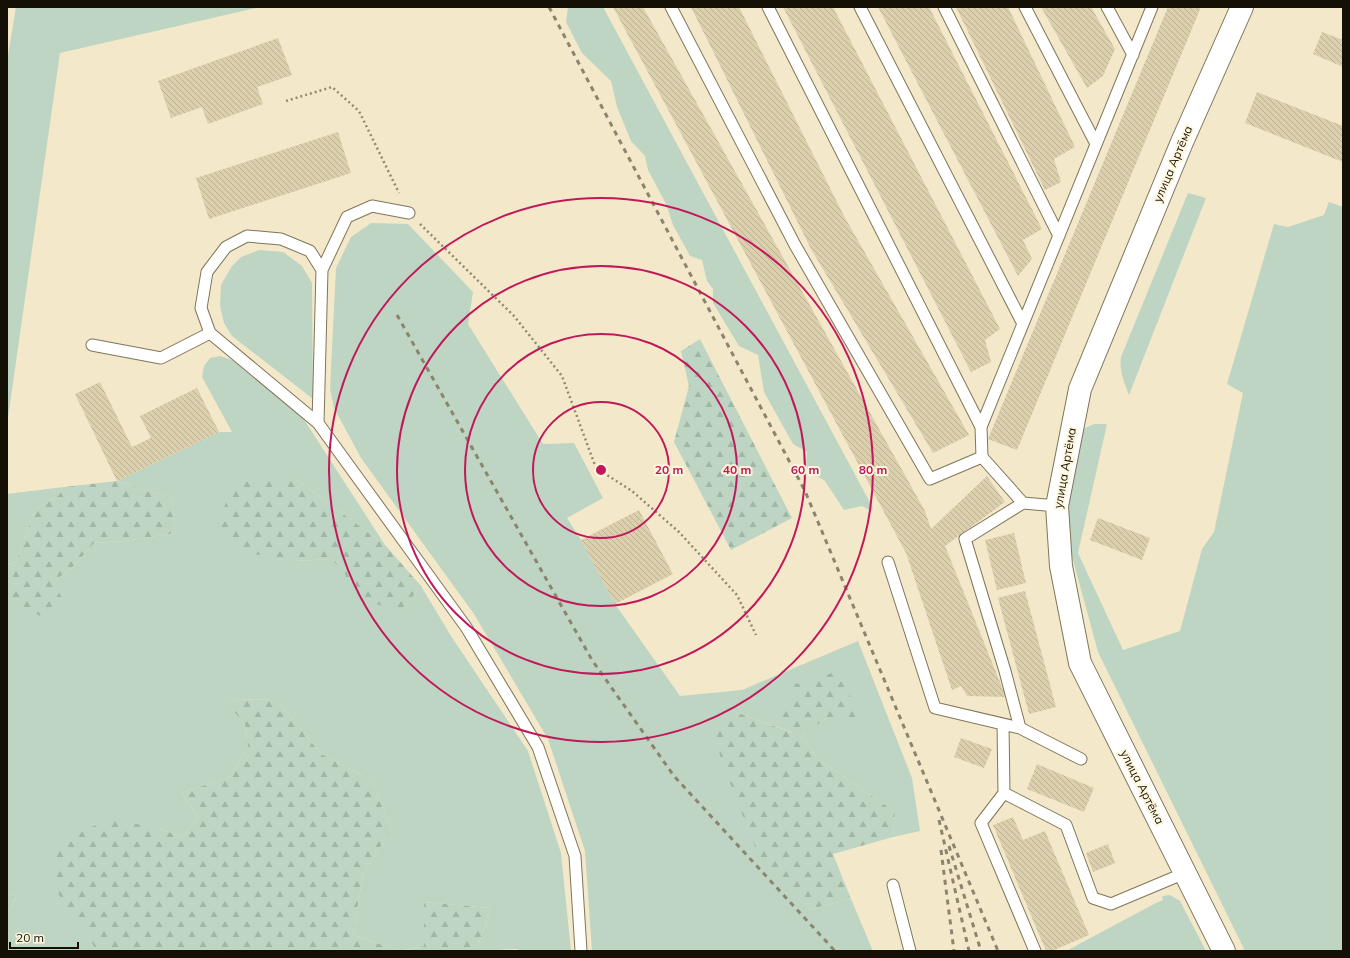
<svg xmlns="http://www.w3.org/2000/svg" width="1350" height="958" font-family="Mulish,sans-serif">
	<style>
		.green { fill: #bdd5c2 }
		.forest { fill: url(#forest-firs) }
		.building { fill: url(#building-back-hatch) }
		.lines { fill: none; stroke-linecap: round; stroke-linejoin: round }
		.service-casing { stroke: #7f7559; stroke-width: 13 }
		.tertiary-casing { stroke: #7f7559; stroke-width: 24 }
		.path { stroke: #908973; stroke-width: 2.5; stroke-dasharray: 2 3; stroke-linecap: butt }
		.service { stroke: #fff; stroke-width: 11 }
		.tertiary { stroke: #fff; stroke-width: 22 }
		.rail { stroke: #8b846f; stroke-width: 3; stroke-dasharray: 5 5; stroke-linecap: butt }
		.ring { fill: none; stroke: #c2185b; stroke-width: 2 }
		.labels { text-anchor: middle; stroke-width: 4; stroke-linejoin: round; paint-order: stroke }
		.street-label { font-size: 12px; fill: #141006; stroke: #fef6dd }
		.centre { fill: #c2185b; stroke: #fef6dd; stroke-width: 2 }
		.ring-label { font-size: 12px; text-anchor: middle; font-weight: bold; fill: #c2185b; stroke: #fef6dd; stroke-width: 4; stroke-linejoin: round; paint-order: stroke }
	</style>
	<defs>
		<pattern id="forest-firs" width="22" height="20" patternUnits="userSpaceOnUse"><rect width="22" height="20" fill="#bdd5c2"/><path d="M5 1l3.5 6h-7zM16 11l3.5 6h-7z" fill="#a2b6a5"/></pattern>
		<pattern id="building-back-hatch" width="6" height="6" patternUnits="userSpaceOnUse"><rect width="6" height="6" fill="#dbcfad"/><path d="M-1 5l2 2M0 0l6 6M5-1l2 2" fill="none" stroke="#bbb193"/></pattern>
	</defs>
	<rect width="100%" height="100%" fill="#f3e9ca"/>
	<path class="green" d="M16,7H260L60,53L7,425V61Z
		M568,7H603L873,508L871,511L862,506L844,510L825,481L806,469L807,452L793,444L764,392L758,355L739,346L713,303V289L707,281L702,260L690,256L673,225L666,204L648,170L645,156L631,141L617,107L611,81L582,53L566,22Z
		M1188,193L1206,198L1129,395C1124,382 1119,371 1121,357Z
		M1329,202L1343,207V951H1245L1098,652L1066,534L1074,449L1083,429L1094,424H1107L1078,553L1123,650L1180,631L1202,549L1214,532L1243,393L1227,384L1274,224L1288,227L1324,215Z
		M371,223L408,224L473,292L468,324L543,444L574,443L603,498L567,518L581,540L615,604L680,696L742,690L858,641L912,778L920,831L893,837L895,812L818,759L802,736L828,717L842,670L794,733L733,711L807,910L851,899L873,951H592L585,851L548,739L474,614L361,458L334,408L330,389L336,268L351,237Z
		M259,250L283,252L302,266L312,283L313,399L232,336L224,323L220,306L221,285L232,266L241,257Z
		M220,356L235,361L303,418L385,545L292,476L296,561L330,559L401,611L421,586L451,636L528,751L561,853L571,951H519L517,949L476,951L491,908L424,902V946L400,951L353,935L363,874L391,830L373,781L321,754L277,700L224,699L245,725L248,746L232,776L182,793L198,817L183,837L160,829L91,941L96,951H7V915L16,898L7,892V597L40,615L53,581L70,570L94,543L125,541L175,533L172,498L117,481L219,432H232L202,377L204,366L210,358Z
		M64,487L58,496L35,510L16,562L7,565V494Z
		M1170,895L1180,901L1206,951H1066L1156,903L1163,900L1162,896Z"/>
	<path class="forest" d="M700,339L792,518L731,550L674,442L689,386L681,351Z
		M292,476L385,545L421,586L401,611L351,597L344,570L330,559L296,561L242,552L219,527L231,483Z
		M117,481L172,498L175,533L125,541L94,543L70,570L53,581L62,598L40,616L7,597V565L16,562L35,510L58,496L64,487Z
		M842,670L858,721L828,717L802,736L818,759L895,812L893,837L833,854L851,899L807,910L763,867L721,760L713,724L733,711L793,733L781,716L795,684Z
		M224,699L277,700L321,754L373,781L391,830L363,874L353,935L400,951H96L91,941L55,889L53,845L111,818L160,829L183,837L198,817L182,793L232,776L248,746L245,725Z
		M7,892L16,898L7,915Z
		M424,902L491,908L476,951H402L424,946Z"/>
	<path class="building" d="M613,7H643L925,511L931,529L987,476L1005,502L945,546L1006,697L967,696L961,686L952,690L906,553Z
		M691,7H739L844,216L969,435L933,453L811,249Z
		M783,7H833L1000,329L985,340L991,362L971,372Z
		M878,7H929L1042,229L1023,240L1032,259L1018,276Z
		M956,7H1008L1075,147L1054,159L1061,182L1045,190Z
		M1041,7H1091L1115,49L1103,76L1087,88Z
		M1168,7H1201L1017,450L988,439Z
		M1322,32L1343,40V67L1313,54Z
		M278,38L292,75L257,87L263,104L208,124L202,107L171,118L158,81Z
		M1257,92L1343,126V162L1245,123Z
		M338,132L351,173L209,219L196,178Z
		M100,382L132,447L151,438L140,416L197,388L219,432L117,481L75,394Z
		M639,510L673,574L615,604L581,540Z
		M1098,518L1150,538L1142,560L1090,540Z
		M1014,533L1026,583L997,590L985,540Z
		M1025,591L1056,707L1029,714L998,598Z
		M961,738L992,749L984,768L954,757Z
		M1037,764L1094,788L1084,812L1027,789Z
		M1013,817L1023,840L1045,831L1089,935L1052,951H1046L993,825Z
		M1108,844L1115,863L1093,872L1086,853Z"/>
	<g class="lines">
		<defs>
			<path id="service" d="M671,7L795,245L930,479L982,457
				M768,7L981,427
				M860,7L1023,324
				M944,7L1059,236
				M1025,7L1096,144
				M1107,7L1133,55
				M322,270L347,217L372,206L409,213
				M210,333L201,308L207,272L226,247L247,236L281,239L310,251L322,270L318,423
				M92,345L161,358L210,333L318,423L466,627L538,747L575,856L581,951
				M1057,506L1023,503L982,457L981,427L1152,7
				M888,562L935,708L1020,728L1005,671L965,539L1023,503
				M1003,724L1004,793
				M1020,728L1081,759
				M893,885L910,951
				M1035,951L981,823L1004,793L1066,825L1093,898L1111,904L1185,873"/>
			<path id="tertiary" d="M1224,951L1080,663L1061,566L1057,506L1080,389L1182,142L1242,7"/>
		</defs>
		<use href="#service" class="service-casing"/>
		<use href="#tertiary" class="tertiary-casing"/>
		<path class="path" d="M286,101L332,87L359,111L399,193
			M420,224L514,316L562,376L596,468L632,491L679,532L737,595L756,635"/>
		<use href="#service" class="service"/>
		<use href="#tertiary" class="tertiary"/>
		<path class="rail" d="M549,7L805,491L998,951
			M397,315L592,660L674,776L835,951
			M939,820L969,951
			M949,846L981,951
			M941,850L954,951"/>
	</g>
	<g class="ring">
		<circle cx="601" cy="470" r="68"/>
		<circle cx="601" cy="470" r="136"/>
		<circle cx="601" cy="470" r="204"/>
		<circle cx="601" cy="470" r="272"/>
	</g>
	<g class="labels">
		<g class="street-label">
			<text transform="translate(1173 164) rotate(-67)" y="4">улица Артёма</text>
			<text transform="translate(1065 468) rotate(-80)" y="4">улица Артёма</text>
			<text transform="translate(1142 787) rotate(63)" y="4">улица Артёма</text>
		</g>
	</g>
	<circle cx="601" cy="470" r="6" class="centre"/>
	<g class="ring-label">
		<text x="669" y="474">20 m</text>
		<text x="737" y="474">40 m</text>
		<text x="805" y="474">60 m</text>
		<text x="873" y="474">80 m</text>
	</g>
	<rect width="1350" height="958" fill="none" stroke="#141006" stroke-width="16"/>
	<path d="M10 942v6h68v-6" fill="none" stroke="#141006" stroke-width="2"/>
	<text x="16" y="942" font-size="12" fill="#141006" stroke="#fef6dd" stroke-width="3" paint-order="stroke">20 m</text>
</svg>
